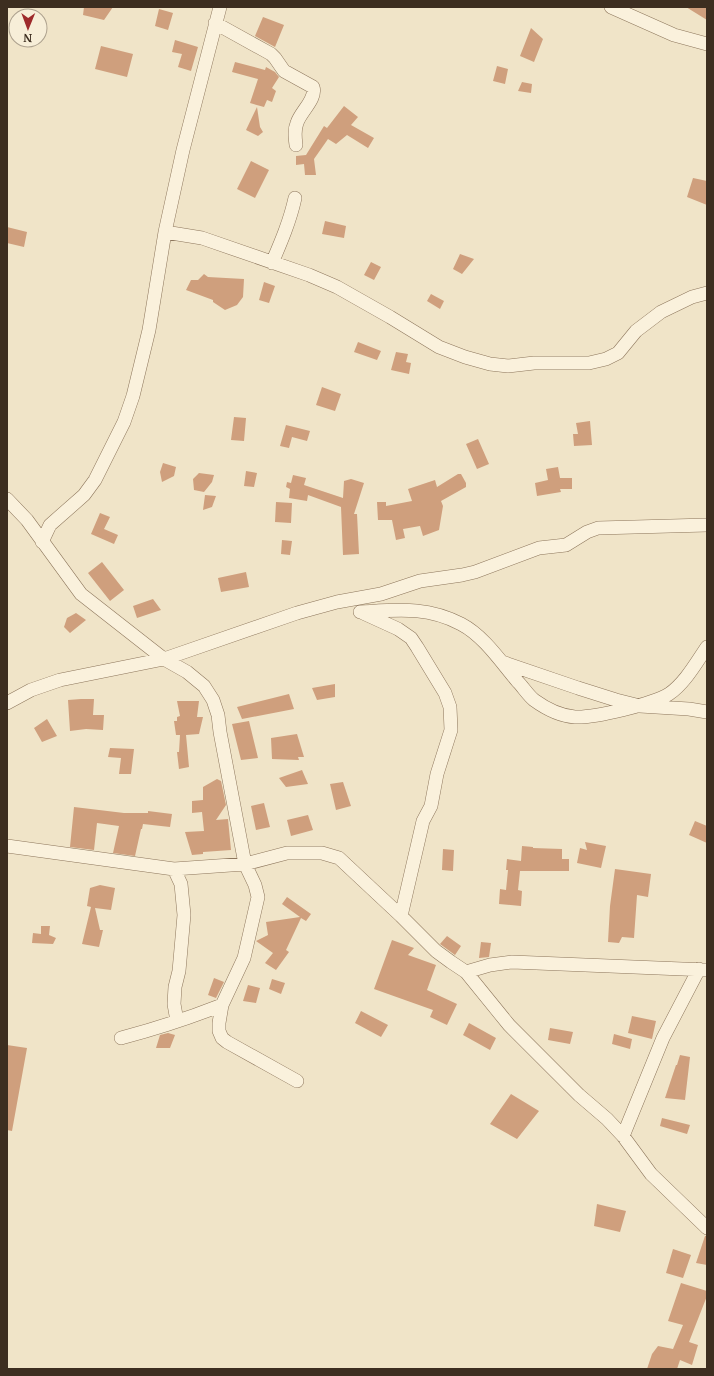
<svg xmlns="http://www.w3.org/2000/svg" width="714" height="1376" font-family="Merriweather,serif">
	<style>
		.building { fill: #cf9f7d }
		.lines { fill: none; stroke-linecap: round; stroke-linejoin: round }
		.minor-casing { stroke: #8d765c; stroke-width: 14 }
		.minor { stroke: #faf1dc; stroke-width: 13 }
	</style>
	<rect width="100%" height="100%" fill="#f0e4c8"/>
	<path class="building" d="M84,7H113L104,20L83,15Z
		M686,7H707V20Z
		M159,9L173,13L168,30L155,26Z
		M263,17L284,25L275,47L255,36Z
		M531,28L543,39L534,62L520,56Z
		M175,40L198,47L191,71L178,67L182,54L172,52Z
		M101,46L133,54L127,77L95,69Z
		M235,62L265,70L266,67L275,72L279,77L272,88L276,91L272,102L267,100L264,107L250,103L258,79L232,72Z
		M497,66L508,69L505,84L493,81Z
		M522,82L532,84L531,93L518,91Z
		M344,106L358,117L351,125L374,138L368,148L347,135L336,144L328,139L314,159L316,175H305L304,164L296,165V156L306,155L324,126L327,128Z
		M257,107L260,127L263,132L258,136L246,130Z
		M251,161L269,170L255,198L237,189Z
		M693,178L707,181V205L687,197Z
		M325,221L346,226L344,238L322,234Z
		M7,227L27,232L24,247L7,243Z
		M460,254L474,259L462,274L453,269Z
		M371,262L381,267L374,280L364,275Z
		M204,274L208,277L244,279L243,297L237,305L225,310L213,302V300L186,290L191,280H198Z
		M264,282L275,286L269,303L259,300Z
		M431,294L444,301L440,309L427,301Z
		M358,342L381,351L377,360L354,352Z
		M396,352L408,354L406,362L411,363L409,374L391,370Z
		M322,387L341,394L335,411L316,405Z
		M234,417L246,418L244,441L231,440Z
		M590,421L592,445L574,446L573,434H578L576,423Z
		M286,425L310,431L307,441L292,437L289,448L280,446Z
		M478,439L489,464L477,469L466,444Z
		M163,463L176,467L174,476L162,482L160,472Z
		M558,467L560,478H572V489H560L561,492L537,496L535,483L548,480L546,469Z
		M246,471L257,473L254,487L244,486Z
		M199,473L214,475L212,482L204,492L194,490L193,479Z
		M458,474H461L466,483V487L441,501L443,506L439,530L423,536L420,526L403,529L405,538L396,540L392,520H378L377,502H386V506L412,501L408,489L435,480L437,487Z
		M293,475L306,478L304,485L343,498L344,481L351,479L364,483L354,514H357L359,554L343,555L341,507L308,495L307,501L289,498L290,489L286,487L287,482L291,483Z
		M205,495L216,496L212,507L203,510Z
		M276,502L292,503L291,523L275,522Z
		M100,513L110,517L104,529L118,535L114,544L91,534Z
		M282,540L292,541L290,555L281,554Z
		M102,562L124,590L110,601L88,573Z
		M246,572L249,587L221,592L218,578Z
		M153,599L161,610L137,618L133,606Z
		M76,613L86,620L70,633L64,627L67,618Z
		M335,684V697L317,700L312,688Z
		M289,694L294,709L242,719L237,707Z
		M81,699H94L93,715H104L103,730L86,729L70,731L68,700Z
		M177,701H199L197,717H203L199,734L186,735L189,767L179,769L177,752H179L180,735H176L174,721H177V717L180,716Z
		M47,719L57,736L42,742L34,728Z
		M249,721L258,758L241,760L232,724Z
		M297,734L304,757H298L299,760L272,759L271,738Z
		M110,748L134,749L131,774H119L121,758L108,757Z
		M302,770L308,784L286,787L279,778Z
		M217,779L221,781L226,805L216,820L228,819L231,850L203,852V854L192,855L185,832L204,831L202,812L192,813V801L203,800V787Z
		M343,782L351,806L336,810L330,784Z
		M264,803L270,827L256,830L251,806Z
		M74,807L124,813H148V811L172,814L170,827L143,824L142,829H141L135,856L113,853L119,826L97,823L94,850L70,847Z
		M308,815L313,830L291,836L287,820Z
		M695,821L707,826V843L689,835Z
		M585,842L606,846L601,868L577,863L580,848L587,850Z
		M522,846L533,847V848L562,849V859H569V871H520L518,890L522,891L521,906L499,904L500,889L506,890L508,870H506L507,859L521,861Z
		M443,849L454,850L453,871L442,870Z
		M615,869L651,874L648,897L637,895L634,938L622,937L619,943L608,942L610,906Z
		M100,885L115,888L111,910L95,908L100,930H103L99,947L82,944L91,907L87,906L90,888Z
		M287,897L311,914L306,921L301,918L286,950L289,952L276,970L265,963L273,953L256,941L268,935L266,922L300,917L282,904Z
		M41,926H50L49,935L56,938L53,944L32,943L33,933L41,934Z
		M447,936L461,946L455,955L440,944Z
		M392,940L414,948L408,955L436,965L427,990L457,1004L447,1025L430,1017L433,1010L374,989Z
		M481,942L491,943L489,957L479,958Z
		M214,978L224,982L216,998L208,995Z
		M272,979L285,983L281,994L269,989Z
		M248,985L260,988L256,1003L243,1001Z
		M361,1011L388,1025L381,1037L355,1023Z
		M632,1016L656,1021L652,1039L628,1033Z
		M469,1023L496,1038L490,1050L463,1035Z
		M550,1028L573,1032L570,1044L548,1040Z
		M168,1033L175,1035L170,1048H156L160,1035Z
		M614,1034L632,1039L630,1049L612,1044Z
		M7,1045L27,1048L12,1131L7,1130Z
		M680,1055L690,1057L685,1100L665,1098L676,1065H677Z
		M511,1094L539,1111L517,1139L490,1124Z
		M662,1118L690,1125L687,1134L660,1126Z
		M597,1204L626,1211L620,1232L594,1226Z
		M705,1236H707V1265L696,1263Z
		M673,1249L691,1255L683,1278L666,1273Z
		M681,1283L707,1291V1296L689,1342L698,1345L692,1365L680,1360L677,1369H647L652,1354L658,1346L673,1349L683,1325L668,1321Z"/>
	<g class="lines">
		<defs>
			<path id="minor" d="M611,7L674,35L707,44
				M215,23L271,54L275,58L284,71L313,87C317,99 300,112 297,123C294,130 295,137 296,145
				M165,232L202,238L309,275L337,287L390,317L439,347L465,357L490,364L508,366L534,363H589L606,359L618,353L636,331L661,312L692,297L707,293
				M272,263C281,242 290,221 295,198
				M7,499L27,520L81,594L164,659L187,672L204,686L213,700L218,715L220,732L245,864L255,885L258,897L244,958L222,1005L219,1023V1031L222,1038L227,1042L297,1081
				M42,542L50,525L84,495L95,480L124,422L133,396L149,330L165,232L183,150L220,7
				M360,612C397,610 427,606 461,624C484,636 501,662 518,682C523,687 528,695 534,700C545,708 561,716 575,717C594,718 653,704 669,694C685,683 696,663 707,647
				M363,613L398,629L411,638L417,647L445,693L450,707L451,730L437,774L431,806L423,821L401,916
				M502,662L578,688L616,700L640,706L689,709L707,712
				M7,703L31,690L60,680L164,659L297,613L337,602L381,594L420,581L462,575L475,572L539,548L566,545L587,532L598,528L707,525
				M7,846L174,869L245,864L287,853H322L339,858L401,916L436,951L451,962L466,972L509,1025L579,1095L607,1119L623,1136L651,1174L707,1228
				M174,869L181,884L184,915L179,971L175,987L174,1004L177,1021
				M466,972L490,965L512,962L707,970
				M121,1038C155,1029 189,1018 222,1005
				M623,1136L663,1038L699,969"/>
		</defs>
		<use href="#minor" class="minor-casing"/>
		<use href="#minor" class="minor"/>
	</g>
	<rect width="714" height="1376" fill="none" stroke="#3d2e20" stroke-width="16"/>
	<g transform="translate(28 28) rotate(181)"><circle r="19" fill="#f7eed8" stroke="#ada18e"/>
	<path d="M0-3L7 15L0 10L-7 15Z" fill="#9e2a2b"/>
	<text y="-6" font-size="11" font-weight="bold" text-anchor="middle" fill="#3d2e20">N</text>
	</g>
</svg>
